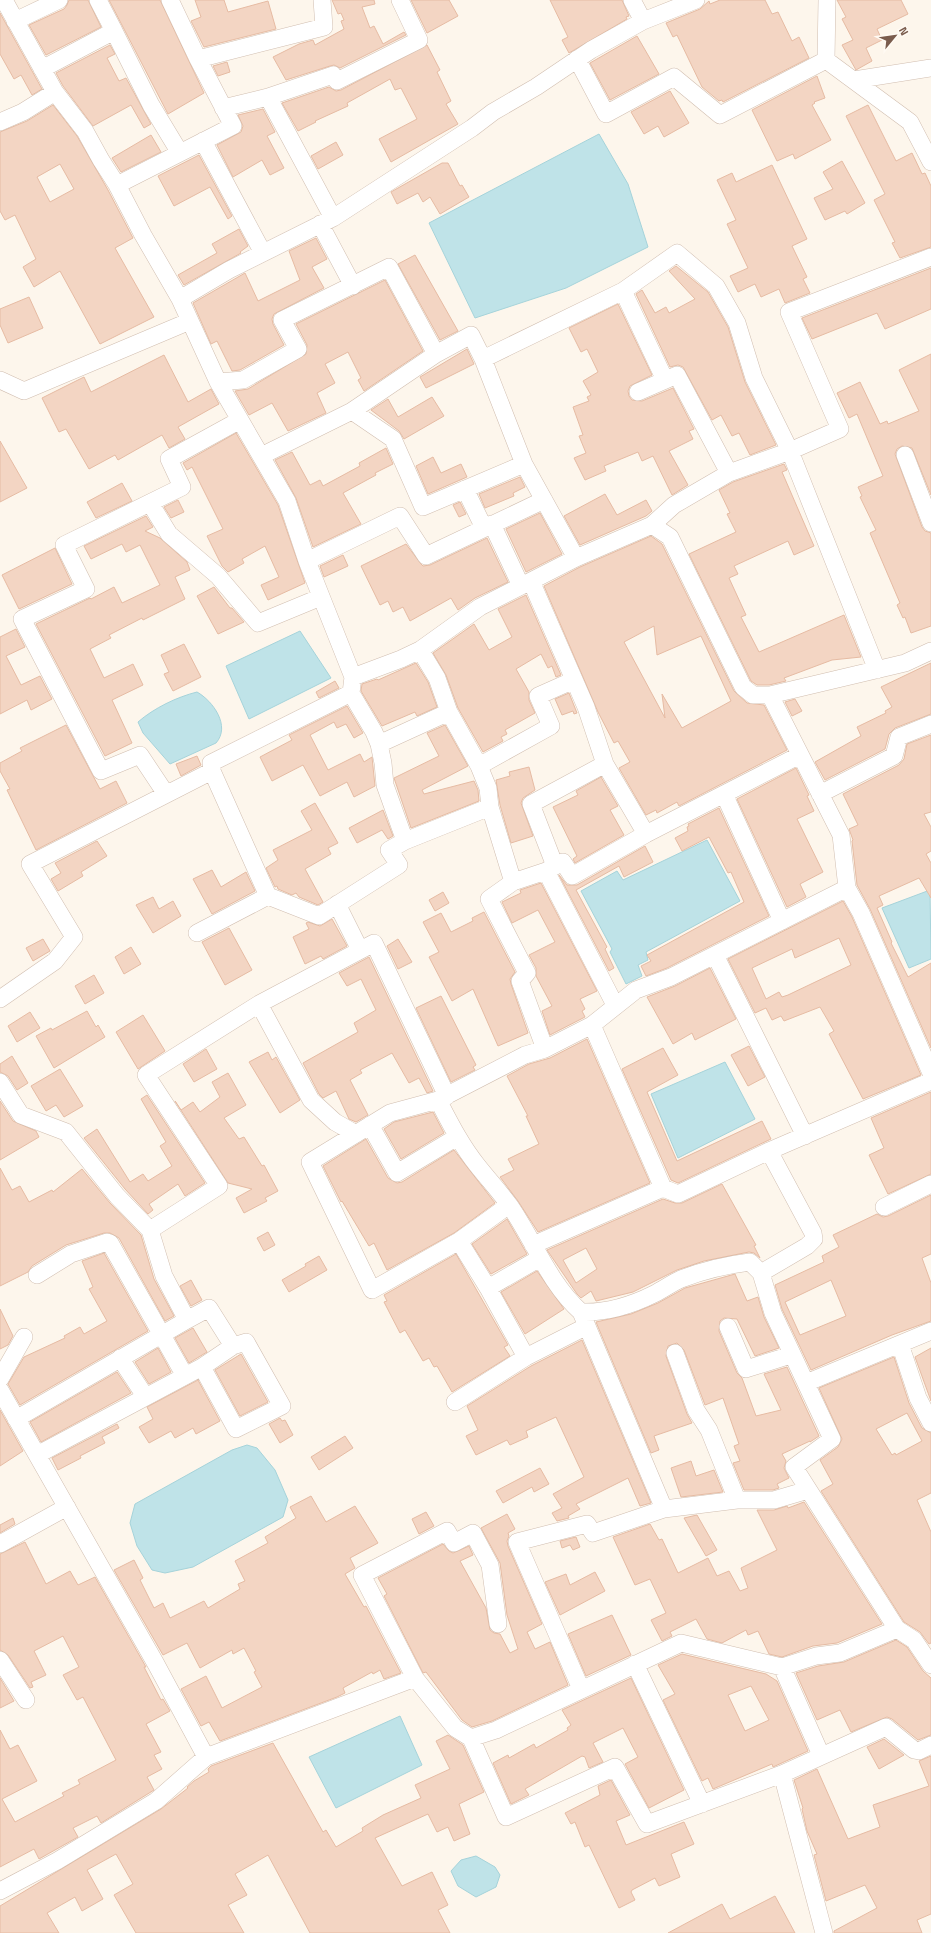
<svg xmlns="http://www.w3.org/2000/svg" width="931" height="1933" font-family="'Titillium Web',sans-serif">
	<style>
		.water { fill: #bfe3e8; stroke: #a5d3da }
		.building { fill: #f3d5c3; stroke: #e6bba3; fill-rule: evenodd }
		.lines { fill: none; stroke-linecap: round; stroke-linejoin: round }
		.minor-casing { stroke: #d1beb0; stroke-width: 18 }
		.minor { stroke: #fff; stroke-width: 17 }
	</style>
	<rect width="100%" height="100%" fill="#fdf6ec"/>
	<path class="water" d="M599,134L628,184L648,247L566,288L475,318L429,223Z
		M300,631L331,678L249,719L226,666Z
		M197,692C213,701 231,726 216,743L170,764L143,733L138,722C154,708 177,697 197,692Z
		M707,840L740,901L646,952L648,960L638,965L642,976L626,984L610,952L612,949L581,891L617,871L623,880Z
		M930,890L931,959L909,968L882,908Z
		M725,1062L755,1119L678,1158L651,1094Z
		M247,1445L257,1448L275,1470L288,1500L283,1517L193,1567L165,1573L152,1570L137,1546L130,1523L135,1504L232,1450Z
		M400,1716L422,1765L336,1808L309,1757Z
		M476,1856L495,1867L500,1875L496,1887L476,1897L458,1886L451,1871L461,1860Z"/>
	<path class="building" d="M69,0H88L101,27L46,55L29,25L64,9L67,5Z
		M109,0H160L204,93L168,114Z
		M195,0H224L228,12L268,1L276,29L204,47L191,21L201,17Z
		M332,0H374L375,4L362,7L370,28L374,26L383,44L404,32L406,35L340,68L334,65L330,66L286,80L273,57L299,44L313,40L315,45L344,29L341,21L344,20L341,13L338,14Z
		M411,0H449L458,16L427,33Z
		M550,0H622L629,16L626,17L627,19L569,53L562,40L568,37Z
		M720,0H765L772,14L778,12L792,41L799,37L809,58L723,102L722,100L719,101L702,87L677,35L673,37L666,23L700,9L709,1L710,4Z
		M837,0H901L908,14L877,29L882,40L866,48L872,61L856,70L842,45L853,40L842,19L846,17Z
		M0,13L42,89L32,95L21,75L14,79L0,54Z
		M637,36L659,74L610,100L590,63Z
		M110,45L115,54L107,58L119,81L126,78L151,124L144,128L131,105L93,126L63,86L56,73Z
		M427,45L440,70L437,72L451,101L446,104L458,124L391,162L379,139L417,119L401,88L395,90L390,79L347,103L348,106L315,121L316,122L298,131L282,103L329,87L336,91L341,90Z
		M227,62L230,72L218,76L213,66Z
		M817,76L825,98L814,102L815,103L812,105L831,140L795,159L793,154L777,161L752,110Z
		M670,91L689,123L664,137L658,126L644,134L631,112Z
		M53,105L77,136L108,190L133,238L115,248L154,317L100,344L60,271L34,287L23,267L36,259L15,215L5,220L0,211V132L27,121ZM60,164L74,189L50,202L37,177Z
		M868,105L896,161L912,153L922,174L925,173L931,186V247L900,258L892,243L895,242L874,200L885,194L846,116Z
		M263,109L275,132L267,136L284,168L270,175L262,160L233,177L217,145L241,132L243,126L238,115Z
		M151,135L161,152L121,172L112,158Z
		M336,142L343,155L318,169L311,156Z
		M199,155L232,216L228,219L210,187L174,206L158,176Z
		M842,161L865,203L847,214L845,211L825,220L814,198L833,189L823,172Z
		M442,163H448L460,186L462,185L469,197L440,214L430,197L423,202L418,193L397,204L391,192Z
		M772,165L807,239L792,246L807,277L803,279L810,293L785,303L779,289L761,297L755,284L738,292L730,276L748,268L727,224L736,220L717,180L732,173L736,182Z
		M239,229L248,246L240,252L241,253L184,285L178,275L217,253L212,244Z
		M316,238L327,259L312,267L324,288L274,314L272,319L273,324L284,345L240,370L232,371L217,341L211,344L193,303L245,273L258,301L300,280L289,251Z
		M415,255L458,331L440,340L398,264Z
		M676,266L708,292L728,327L745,382L776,445L750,455L739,433L732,436L721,415L712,420L683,367L678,365L670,367L636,294L642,290L655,313L666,307L669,313L695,299L669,271Z
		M931,268V309L885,329L877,313L812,339L802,318Z
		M385,280L423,351L364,391L358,380L361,378L348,352L325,364L335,383L317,393L326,413L288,431L272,403L249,415L235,391L248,389L306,354L307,345L296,324Z
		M29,297L43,328L8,343L0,325V309Z
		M618,304L652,375L630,386L628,391L629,396L632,400L642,401L673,388L694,429L689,431L693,439L669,451L688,485L672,495L653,456L642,461L638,452L604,466L606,471L585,480L574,458L586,453L579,436L583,435L573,407L589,401L587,397L591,395L583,381L598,372L587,349L581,352L569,328Z
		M467,349L474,364L426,388L420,377Z
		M931,354V495L912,448L902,446L897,449L895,454L922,527L925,531L931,533V626L911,633L905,617L903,618L897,605L900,603L870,533L876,530L860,497L862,496L858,487L883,476L857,414L849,418L837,393L860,382L880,424L887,421L888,424L919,411L899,370Z
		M164,355L188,402L211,389L219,404L178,427L185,439L169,448L162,435L118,460L115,455L89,469L66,429L59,432L42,398L84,377L91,392Z
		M432,397L444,416L404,439L399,431L371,410L388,399L398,417Z
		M236,433L278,505L305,583L268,600L261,585L279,577L265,546L242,559L244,563L228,572L222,566L207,536L223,529L192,467L187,470L183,463Z
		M0,441L27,488L0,502Z
		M386,448L393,464L375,473L376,475L343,493L361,524L313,547L296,498L275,460L292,452L310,485L320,480L323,486L360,466L359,463Z
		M433,457L441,473L461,464L467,477L428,494L416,466Z
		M784,464L787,470L782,472L814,546L794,555L788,541L734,566L738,574L729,578L746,615L741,617L759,652L844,615L861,657L832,660L784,678L786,681L769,685H757L751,681L689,554L736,532L727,514L730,513L719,490L733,482Z
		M520,477L525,487L513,493L514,496L485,508L479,494Z
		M122,483L132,501L96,518L87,502Z
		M605,494L617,515L646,500L652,511L646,516L580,545L564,516Z
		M178,500L184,512L171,518L164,507Z
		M460,502L466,514L459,517L453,505Z
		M540,513L562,554L526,572L506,529Z
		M146,516L153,527L145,531L160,538L187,562L190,570L175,577L185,599L143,620L142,618L109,635L111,638L90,649L104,678L133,664L143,685L112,700L132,743L105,756L36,624L90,598L91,599L114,587L122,603L160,585L140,545L126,552L122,544L91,559L84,546Z
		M651,536L662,544L734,691L747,703L764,705L787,750L679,806L677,802L657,813L656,810L646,815L619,768L630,762L618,741L614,743L598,712L544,586L580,567ZM654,626L657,655L701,636L731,701L682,728L662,694L665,718L624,642Z
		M487,538L508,582L475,598L458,610L451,598L410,621L403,607L393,612L388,601L380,605L361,566L406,544L421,564L423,566L430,565Z
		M55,548L72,584L19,609L2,575Z
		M343,555L348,566L324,577L320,566Z
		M214,587L230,608H232L244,622L218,634L197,596Z
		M526,595L561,675L556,677L552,666L548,668L541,654L516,669L529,692V700L535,713L505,730L507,734L501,737L503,741L483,752L458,708L446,675L433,653L474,624L489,650L512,637L498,609Z
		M16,629L25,647L6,656L21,685L40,676L52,699L31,710L27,700L0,714V637Z
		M184,644L201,677L173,691L164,674L169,672L161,655Z
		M416,663L428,682L437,707L417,716L415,712L382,726L361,691L362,684L377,679L378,680Z
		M931,663V714L895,728L889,734L885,749L825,780L815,762L861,736L857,727L886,713L885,711L892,707L881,687Z
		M335,681L339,688L319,698L316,692Z
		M569,693L577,713L574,714L573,711L562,715L555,699Z
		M795,699L802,711L792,716L785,702Z
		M347,706L363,733L354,738L346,724L337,728L334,722L310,735L328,770L360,754L364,762L372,757L375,786L354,797L347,782L320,796L303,765L272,781L260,757L292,740L289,735Z
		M66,725L100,789L116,781L127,803L36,850L7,790L10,789L0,771V763L22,751L20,748Z
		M445,725L468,766L422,790L424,794L474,781L478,790L479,801L411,828L394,778L439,756L427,733Z
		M931,735V812L924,814L931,827V851L926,854L931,863V898L919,878L879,896L883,905L877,908L892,942L891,943L908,977L931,963V1048L870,909L857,885L852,841L853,840L849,829L858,825L843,794L899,765L904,759L907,744Z
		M197,756L201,765L181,776L176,764Z
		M529,767L535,790L523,798L521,803L533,836L511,843L500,805L496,780L510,776L509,772Z
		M796,768L809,795L807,796L814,811L797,819L823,872L800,884L806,897L787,907L737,799Z
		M601,777L618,806L610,810L624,835L575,863L573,859L577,856L553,807L578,795L576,791Z
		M315,803L338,843L328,848L331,854L305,869L323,902L318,905L299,897L296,893L292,895L278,889L277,886L275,887L266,868L278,860L273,850L312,830L301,811Z
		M719,808L769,916L667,968L646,976L641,966L651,961L647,955L744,902L731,872L728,873L709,837L682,851L675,838L688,831L687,827L689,826L688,824Z
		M383,810L393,836L388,839L382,830L357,843L349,828Z
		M97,841L107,856L81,872L83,876L58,891L51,879L61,873L55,863Z
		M645,846L653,862L624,877L619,866L576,890L607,947L605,949L614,968L609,971L559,875L567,885H577Z
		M212,870L221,887L246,872L255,891L212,914L193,879Z
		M541,883L597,991L580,999L585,1009L582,1011L585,1017L550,1035L542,1011L552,1006L536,976V968L529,955L555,942L538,910L512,923L502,902L521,893L520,890Z
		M443,892L449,903L435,911L429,900Z
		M153,897L159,909L173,901L181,916L153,933L136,905Z
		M843,901L852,917L921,1075L863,1099L829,1034L834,1031L820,1007L784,1021L781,1016L772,1020L766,1008L755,1013L728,959ZM839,938L851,965L788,995L782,997L779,992L766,999L752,968L792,949L795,958Z
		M484,912L515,972L510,979L511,984L528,1033L498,1046L473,989L452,1001L429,957L439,952L423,922L441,913L451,932L473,921L472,918Z
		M332,919L347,946L323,959L321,956L305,964L293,937L309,929L306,923L308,922L320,926Z
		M229,928L252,970L225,985L202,942Z
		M43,939L50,951L33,961L26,948Z
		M398,939L412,962L398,969L387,946Z
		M131,947L141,964L124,974L115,957Z
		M369,957L433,1091L427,1093L419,1078L409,1083L392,1053L360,1070L362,1073L350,1080L368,1115L356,1122L349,1119L336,1091L323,1098L319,1094L303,1063L358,1032L354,1023L376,1010L361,979L347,986L339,973Z
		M710,968L736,1019L695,1040L692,1033L673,1044L647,997L675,986Z
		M94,975L104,993L85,1004L75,986Z
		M441,996L476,1065L473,1067L475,1070L451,1082L416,1008Z
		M87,1011L96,1027L98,1025L105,1037L54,1068L36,1036L51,1028L52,1030Z
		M30,1012L40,1028L17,1042L8,1026Z
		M143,1015L165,1051L138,1069L116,1032Z
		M587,1039L650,1183L538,1232L518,1201L500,1177L514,1170L508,1159L539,1144L526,1116H528L507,1076L529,1064L550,1058Z
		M749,1046L765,1077L748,1086L731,1055Z
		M663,1048L678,1075L647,1092L677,1161L762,1121L771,1139L678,1183L671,1180L622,1069Z
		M206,1049L217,1069L194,1082L183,1064Z
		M268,1052L272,1060L276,1057L300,1100L280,1113L249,1062Z
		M12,1056L28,1083L17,1090L8,1076L0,1072V1064Z
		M60,1069L83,1106L64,1117L56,1105L46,1111L31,1086Z
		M228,1073L246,1105L224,1118L239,1139L244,1137L262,1166L264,1165L278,1191L265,1198L267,1201L244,1213L236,1198L252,1189L228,1183L175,1101L181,1110L193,1102L200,1112L220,1097L212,1082Z
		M931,1092V1174L888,1194L869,1155L884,1148L871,1118Z
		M147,1095L205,1183L185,1196L178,1184L149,1204L153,1210L148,1214L125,1189L84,1138L97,1129L130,1182L143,1174L148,1181L172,1166L160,1146L166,1142L141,1099Z
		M0,1101L13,1121L36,1131L39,1137L0,1160Z
		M433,1112L444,1133L401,1159L384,1129L394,1122Z
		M366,1139L388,1178L397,1183L402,1182L454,1150L495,1203L454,1233L387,1270L374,1243L369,1246L342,1201L341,1202L323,1166Z
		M0,1168L12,1190L20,1186L29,1202L52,1190L53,1192L82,1169L110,1203L141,1235L154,1279L174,1316L165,1321L119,1238L110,1233H104L66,1245L32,1266L28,1272L0,1286Z
		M722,1184L756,1245L754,1246L760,1258L754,1253L749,1252L704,1261L677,1270L633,1292L596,1301L591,1291L581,1298L577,1294L547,1250L663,1199L675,1203H682ZM586,1248L597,1269L576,1283L563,1260Z
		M931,1195V1254L922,1258L931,1283V1321L892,1335L811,1370L782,1309L775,1285L824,1262L822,1256L839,1247L833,1235L877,1214L883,1217L888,1216ZM831,1280L846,1316L800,1335L785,1302Z
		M507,1219L527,1254L491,1274L472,1244Z
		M268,1232L275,1245L264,1251L257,1238Z
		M104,1253L148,1331L20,1405L8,1384L24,1357L65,1338L64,1336L80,1327L84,1334L107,1321L89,1289L93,1287L82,1261Z
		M456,1254L508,1345L504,1347L510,1356L452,1392L437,1366L434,1367L429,1358L423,1361L405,1330L400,1333L384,1302L387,1301L384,1295Z
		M319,1256L327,1270L289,1292L282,1280L306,1266L305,1264Z
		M537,1271L564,1309L525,1334L501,1292Z
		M735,1274L747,1301L758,1297L764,1317L779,1348L755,1356L737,1319L724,1318L720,1321L719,1331L737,1373L742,1378L756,1416L781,1410L764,1374L787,1367L819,1436L810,1442V1441L782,1454L786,1461L784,1468L789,1478L777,1484L779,1488L773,1490H744L733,1463L740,1461L734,1446L739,1444L723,1398L705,1405L684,1350L677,1343L668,1346L666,1356L687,1414L692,1423L654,1436L659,1450L651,1453L596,1322L631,1314L658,1303L685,1288Z
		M191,1280L202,1300L191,1306L180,1286Z
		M0,1309L13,1336L8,1345L0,1349Z
		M193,1328L207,1352L189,1363L175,1338Z
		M582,1340L651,1503L640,1506L628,1478L576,1504L580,1509L568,1516L569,1518L557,1521L552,1513L562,1508L553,1494L584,1477L556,1417L526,1431L528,1437L510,1445L507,1440L476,1455L466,1436L478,1430L467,1406L531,1366Z
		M158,1348L171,1372L149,1384L135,1362Z
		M931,1348V1401L915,1357Z
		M241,1354L268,1402L240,1416L215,1370Z
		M894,1357L909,1403L922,1428L931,1433V1493L917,1500L931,1532V1643L929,1644L920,1632L904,1622L821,1491L833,1484L820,1460L838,1447L842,1439L819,1388ZM907,1413L922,1441L896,1455L895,1453L892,1455L876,1429Z
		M117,1372L131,1393L41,1442L30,1422Z
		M198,1380L220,1421L196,1434L193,1428L175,1438L171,1431L149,1443L139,1427L153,1419L147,1407Z
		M0,1410L23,1451L0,1466Z
		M280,1418L282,1421L285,1420L293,1435L280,1443L269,1424Z
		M117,1424L119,1428L102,1437L105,1443L80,1456L81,1458L58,1470L52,1458Z
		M345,1436L353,1448L319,1470L311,1457Z
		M691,1461L696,1476L714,1470L723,1492L681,1497L671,1468Z
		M540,1468L549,1484L534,1492L532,1487L503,1503L496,1491Z
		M311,1496L326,1522L355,1506L378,1543L350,1558L355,1568L345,1574L364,1607L366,1606L401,1673L384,1679L380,1670L373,1674L372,1672L343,1688L345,1693L337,1697L220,1741L209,1722L201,1726L181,1689L206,1676L222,1708L262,1687L254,1672L256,1671L244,1648L233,1654L232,1650L200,1668L187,1643L163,1655L114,1570L134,1560L143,1578L140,1580L154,1608L163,1603L170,1618L204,1601L208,1608L240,1589L238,1584L245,1581L235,1561L268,1543L265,1537L296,1518L290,1507Z
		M804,1502L882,1624L837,1643L813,1646L782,1657L769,1654L758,1631L748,1635L746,1630L722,1643L707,1639L696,1619L670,1632L672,1636L662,1641L651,1620L666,1613L650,1579L635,1585L613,1537L650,1524L659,1540L662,1539L678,1573L708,1558L717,1576L729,1571L740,1591L748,1588L741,1568L777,1550L757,1510H774L787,1506L788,1508Z
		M426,1512L434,1526L419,1534L412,1519Z
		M507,1514L515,1529L508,1533L509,1536L507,1541L508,1546L542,1624L527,1632L535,1649L550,1642L568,1685L492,1721L472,1727L462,1720L426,1672L423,1673L384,1596L387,1594L378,1578L443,1544L449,1551L453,1553L469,1546L473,1555L460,1561L486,1608L490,1630L494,1633L500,1634L510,1653L518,1649L507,1615L500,1563L481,1528Z
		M697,1515L717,1550L706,1556L684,1518Z
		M13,1518L15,1524L0,1533V1525Z
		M576,1537L580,1547L573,1550L570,1545L562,1548L560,1541Z
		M25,1542L46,1584L70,1571L78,1585L95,1577L146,1667H144L161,1700L163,1699L170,1711L146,1724L161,1752L154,1755L162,1769L147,1777L154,1790L101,1823L97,1816L73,1828L78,1837L39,1859L34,1849L0,1867V1730L10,1749L18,1745L37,1781L2,1799L15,1822L64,1796L62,1793L80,1784L78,1780L116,1760L83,1697L77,1700L63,1675L79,1667L63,1636L34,1651L46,1675L31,1682L33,1687L30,1688L8,1655L0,1650V1554Z
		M595,1572L605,1591L560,1615L545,1582L566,1574L570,1585Z
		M612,1615L631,1655L586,1676L568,1634Z
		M896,1640L907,1647L923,1671L931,1678V1735L918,1740L892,1719L887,1717L851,1732L840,1710L817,1720L796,1673L818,1666L844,1662Z
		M682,1654L766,1674L777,1681L808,1751L773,1767L772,1764L713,1789L708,1778L702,1781L663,1700L675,1694L658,1665ZM751,1686L769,1720L745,1731L728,1695Z
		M0,1678L14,1701L0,1708Z
		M631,1678L684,1790L649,1808L625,1764L638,1757L623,1728L593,1743L603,1762L589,1768L585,1757L582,1756L525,1789L529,1795L511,1804L493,1763L508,1755L509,1758L534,1744L536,1748L568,1730L567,1728L571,1725L562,1710Z
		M448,1735L463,1745L484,1792L459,1804L470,1834L454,1841L448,1827L437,1832L428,1814L375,1838L402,1886L432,1872L448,1905L438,1910L450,1933H310L268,1855L235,1874L247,1895L228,1905L244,1933H136L114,1895L133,1884L116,1854L87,1870L103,1899L82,1911L75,1897L47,1913L59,1933H0V1906L161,1809L188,1788L187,1787L194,1781L209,1772L208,1769L211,1766L273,1743L323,1832L326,1830L336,1847L363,1831L362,1828L383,1815L421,1798L415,1785L450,1769L436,1741Z
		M884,1739L904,1755L879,1769L867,1747Z
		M931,1756V1914L917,1920L922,1933H834V1931L877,1908L865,1885L826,1901L814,1855L817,1854L807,1831L802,1809L803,1808L794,1780L817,1769L848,1839L880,1827L873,1805L929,1786L919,1761Z
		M611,1780L630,1815L616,1821L626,1845L684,1822L694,1844L671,1854L680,1877L659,1886L655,1878L632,1890L631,1892L635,1900L619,1908L589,1845L585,1847L575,1822L571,1824L565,1813L600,1795L598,1786Z
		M775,1896L795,1933H668L722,1904L730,1919Z"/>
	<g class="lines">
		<defs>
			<path id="minor" d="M4,0L55,92L85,131L101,160L117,185L143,235L180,299L229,270L333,218L472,128L493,112L536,87L591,50L643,21L696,0
				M632,0L643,21
				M15,21L59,0
				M114,31L151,105L180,153
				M198,59L324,27L322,0
				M577,59L606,114L674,77L720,115L826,60L827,0
				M826,60L910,122L931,162
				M42,69L114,31L98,0
				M854,80L931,68
				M223,108L268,97
				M0,122L23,112L55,92
				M203,141L263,253
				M117,185L233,126L198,59L170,0
				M333,218L268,97L333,75L337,81L419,40L400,0
				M320,224L353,286
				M623,291L665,380
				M180,299L218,382L287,501L307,561L353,677L351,693L374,732L379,744L383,763L385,785L405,841L389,850L399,865L319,916L268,896L212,771
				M483,359L524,464
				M0,380L24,391L190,321
				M218,382L243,380L298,349L282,320L389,267L436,354L471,335L483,359L623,291L677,253L716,286L737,323L754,378L790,451L729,473L674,505L652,525
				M638,392L677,375L729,473
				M352,411L436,354
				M905,455L931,523
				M261,456L352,411L393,439L423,507L524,464L576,558
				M465,489L484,528
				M150,503L169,534L218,576L258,623L321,597
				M492,524L521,586
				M307,561L400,516L426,556L544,500
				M531,581L586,707L605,764L646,834L572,876L563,862L546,871
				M931,651L905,663L770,695L841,835L847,888L861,913L931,1073
				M877,670L790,451L840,429L789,312L931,257
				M353,677L401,659L420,650L480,607L576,558L652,525L670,537L743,687L753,695H770
				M379,744L449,712
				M479,766L551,726L538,696L574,680
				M166,794L140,755L101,771L22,619L86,589L64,545L182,487L169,459L240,420
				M724,794L782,921
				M820,794L894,756L899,737L931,724
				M490,807L513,882L489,899L527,973L520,981L545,1049
				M646,834L800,755
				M405,841L490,807L488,788L479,766L449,712L437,678L420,650
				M555,866L531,804L605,764
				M513,882L546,871L615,1005
				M847,888L671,977L636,990L592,1025L545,1049L525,1055L438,1100C450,1123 461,1145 477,1165C488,1179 500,1192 510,1206C534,1241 549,1283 581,1312C606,1313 632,1305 654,1294C664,1289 672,1283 681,1279C704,1270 726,1265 750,1262L761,1273L773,1313L832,1439L794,1467L897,1629L914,1640L931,1665
				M337,904L360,950
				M197,933L268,896
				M715,955L805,1136
				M0,999L55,961L74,937L30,864L212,771L211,763L351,693
				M259,1004L374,943L447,1096
				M0,1082L21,1115L66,1132L117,1196L150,1230L164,1276L187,1320L16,1419
				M438,1100L390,1113L310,1162L372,1290L459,1241
				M370,1125L397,1173L457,1137
				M769,1151L931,1081
				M663,1188L678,1194L769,1151L813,1233L814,1239L807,1246L761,1273
				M884,1207L931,1184
				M150,1230L219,1186L146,1075L259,1004L311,1100L335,1122L356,1134
				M533,1245L663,1188L592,1025
				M540,1258L488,1288L526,1357L587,1326
				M37,1275L71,1254L107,1242L110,1243L185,1376
				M488,1288L459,1241L509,1205
				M581,1312L664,1509L593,1533L587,1524L517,1542L581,1689
				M728,1327L746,1369L791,1355
				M900,1344L918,1398L931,1423
				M120,1358L145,1396
				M202,1367L233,1346
				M0,1379L24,1337
				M806,1383L931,1331
				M0,1390L156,1664L206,1757
				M455,1402L526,1357
				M37,1455L202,1367L236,1429L282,1406L246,1342L233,1346L209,1308L187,1320
				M737,1500H774L808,1490
				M664,1509L737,1500L709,1430L696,1410L675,1353
				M0,1544L67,1507
				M498,1624L490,1565L473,1533L454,1543L447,1531L362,1575L415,1678L455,1728L471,1738L496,1730L681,1643L782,1667L816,1656L840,1653L897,1629
				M0,1660L26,1700
				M635,1664L702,1804
				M782,1667L821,1755
				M471,1738L506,1817L615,1767L647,1824L782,1774L886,1727L914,1750L919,1751L931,1745
				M782,1774L824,1933
				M0,1891L57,1861L156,1801L206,1757L415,1678"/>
		</defs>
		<use href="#minor" class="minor-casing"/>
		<use href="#minor" class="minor"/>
	</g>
	<g transform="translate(895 36) rotate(61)" stroke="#fffaf3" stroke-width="3" paint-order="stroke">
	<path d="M0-3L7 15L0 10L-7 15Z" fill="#7a5c4d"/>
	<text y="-6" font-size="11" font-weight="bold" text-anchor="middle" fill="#7a5c4d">N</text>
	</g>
</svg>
